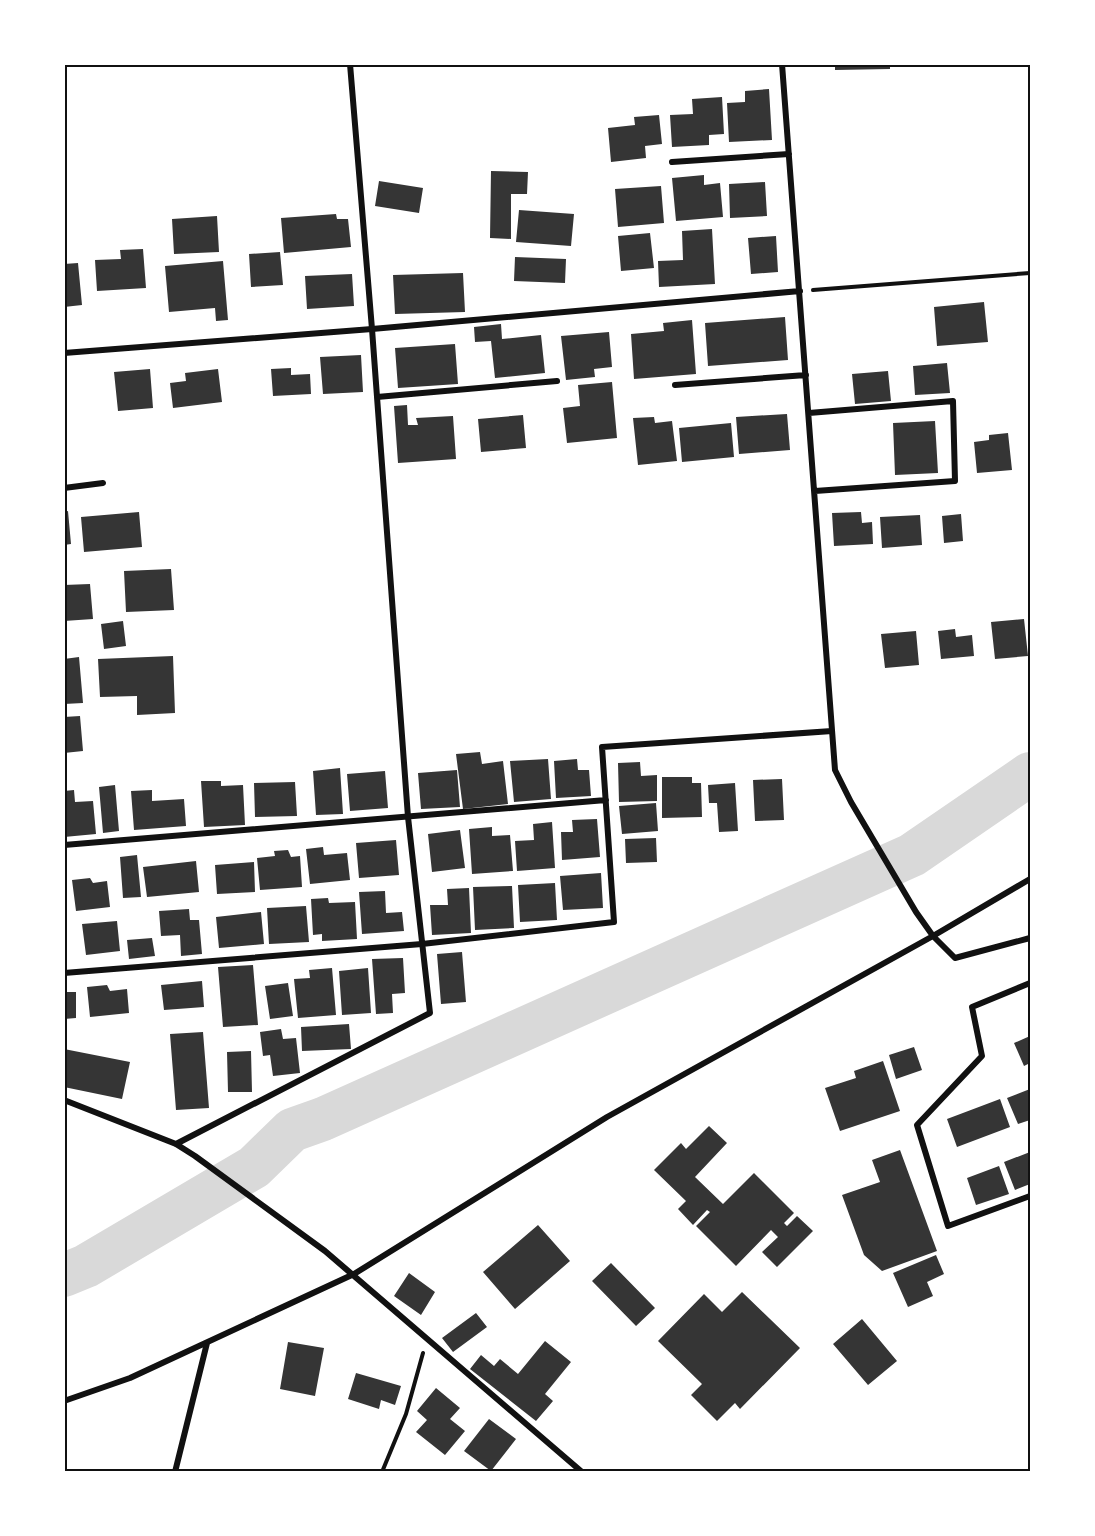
<svg xmlns="http://www.w3.org/2000/svg" width="1095" height="1536" font-family="Inter,sans-serif">
	<style>
		.lines { fill: none; stroke-linecap: round; stroke-linejoin: round }
		.river { stroke: #d9d9d9; stroke-width: 44 }
		.building { fill: #353535 }
		.path { stroke: #111; stroke-width: 4 }
		.minor { stroke: #111; stroke-width: 6 }
		.neatline { fill: none; stroke: #111; stroke-width: 2 }
	</style>
	<rect width="100%" height="100%" fill="#fff"/>
	<g class="lines">
		<path class="river" d="M64,1275L86,1266L254,1167L292,1130L323,1119L912,855L1030,774"/>
	</g>
	<path class="building" d="M835,64H890V69L835,70Z
		M769,89L772,140L729,142L727,103L745,102V91Z
		M722,97L724,134L709,135V145L672,147L670,115L693,114L692,99Z
		M659,115L662,144L645,146L646,158L611,162L608,128L635,125L634,117Z
		M491,171L528,172L527,194H511V239L490,238Z
		M704,175V185L720,183L723,217L676,221L672,178Z
		M379,181L423,188L419,213L375,206Z
		M765,182L767,216L730,218L729,184Z
		M661,186L664,223L618,227L615,189Z
		M519,210L574,214L571,246L516,242Z
		M336,214L337,219H348L351,247L284,253L281,218Z
		M217,216L219,252L174,254L172,219Z
		M712,229L715,284L659,287L658,261L683,260L682,231Z
		M650,233L654,268L621,271L618,236Z
		M776,236L778,272L751,274L748,238Z
		M143,249L146,288L97,291L95,260L121,259L120,250Z
		M280,252L283,285L251,287L249,254Z
		M515,257L566,259L565,283L514,281Z
		M223,261L228,320L216,321L215,308L169,312L165,266Z
		M78,263L82,305L64,307V264Z
		M463,273L465,312L395,314L393,275Z
		M352,274L354,306L307,309L305,276Z
		M984,302L988,342L937,346L934,307Z
		M785,317L788,360L708,366L705,323Z
		M692,320L696,374L634,379L631,334L664,331L663,323Z
		M501,324L502,339L541,335L545,373L495,378L491,341L475,342L474,327Z
		M609,332L612,367L594,369L595,377L566,380L561,336Z
		M455,344L458,384L398,388L395,348Z
		M361,355L363,392L323,394L320,357Z
		M947,363L950,393L915,395L913,366Z
		M291,368V375L310,374L311,394L273,396L271,369Z
		M150,369L153,408L118,411L114,372Z
		M218,369L222,402L173,408L170,383L186,381L185,373Z
		M888,371L891,401L855,404L852,374Z
		M612,382L617,438L567,443L563,408L580,406L578,385Z
		M407,405L408,425H418L416,418L453,416L456,459L398,463L394,406Z
		M787,414L790,450L739,454L736,417Z
		M523,415L526,448L481,452L478,419Z
		M654,417L655,423L672,421L677,461L638,465L633,418Z
		M935,421L938,473L895,475L893,423Z
		M731,423L734,457L682,462L679,428Z
		M1008,433L1012,470L977,473L974,442L989,440V435Z
		M68,511L71,544L64,545V512Z
		M139,512L142,547L84,552L81,517Z
		M861,512L862,523L872,522L873,544L834,546L832,513Z
		M961,514L963,541L944,543L942,516Z
		M920,515L922,545L882,548L880,517Z
		M171,569L174,610L126,612L124,571Z
		M90,584L93,619L64,621V585Z
		M1024,619L1028,656L995,659L991,622Z
		M123,621L126,646L104,649L101,624Z
		M955,629L956,637L972,635L974,656L941,659L938,631Z
		M916,631L919,665L885,668L881,634Z
		M173,656L175,713L137,715V696L100,697L98,659Z
		M79,657L83,703L64,704V659Z
		M80,716L83,751L64,753V717Z
		M480,752L482,764L503,761L508,804L463,809L456,754Z
		M548,759L551,799L514,802L510,761Z
		M577,759L578,770H589L591,796L556,798L554,761Z
		M640,762L641,776L657,775V801L619,802L618,763Z
		M340,768L343,814L316,815L313,771Z
		M457,770L460,807L421,809L418,773Z
		M385,771L388,808L350,811L347,774Z
		M662,777H692V783H701L702,817L662,818Z
		M782,779L784,820L755,821L753,780Z
		M201,781H221V786L243,785L245,825L204,827Z
		M295,782L297,816L255,817L254,783Z
		M735,783L738,831L719,832L717,803H709L708,785Z
		M115,785L119,831L103,833L99,787Z
		M74,790L75,802L93,801L96,834L64,837V791Z
		M152,790V801L184,799L186,826L134,830L131,791Z
		M656,803L658,831L622,834L619,806Z
		M597,819L600,857L562,860L561,832H573L572,820Z
		M552,822L555,868L517,871L515,841L534,840L533,824Z
		M492,827V836L510,835L513,871L472,874L469,829Z
		M460,830L465,868L432,872L428,834Z
		M656,838L657,862L626,863L625,839Z
		M396,840L399,875L359,878L356,843Z
		M323,847L324,855L347,853L350,880L310,884L306,849Z
		M288,850L291,857L300,856L302,887L260,890L257,858L275,856L274,851Z
		M137,855L141,897L123,898L120,857Z
		M196,861L199,892L147,897L143,867Z
		M254,862L255,892L217,894L215,865Z
		M601,873L603,908L563,910L560,876Z
		M90,878L93,883L107,881L110,907L76,911L72,880Z
		M555,883L557,920L520,922L518,885Z
		M512,886L514,928L475,930L473,887Z
		M469,888L471,933L432,935L430,905H448L447,889Z
		M385,891L386,913L402,912L404,931L362,934L359,892Z
		M328,898L329,903L355,902L357,939L322,941V934L313,935L311,899Z
		M306,906L309,942L269,944L267,908Z
		M189,909L190,920H199L202,954L181,956L180,935L161,936L159,911Z
		M261,912L264,944L219,948L216,917Z
		M117,921L120,951L86,955L82,924Z
		M152,938L155,956L129,959L127,940Z
		M462,952L466,1002L441,1004L437,954Z
		M403,958L405,993L392,994L393,1013L376,1014L372,959Z
		M253,965L258,1025L223,1027L218,967Z
		M332,968L336,1015L298,1018L294,979L310,978L309,970Z
		M368,968L371,1013L342,1015L339,971Z
		M202,981L204,1007L164,1010L161,985Z
		M288,983L293,1016L270,1019L265,986Z
		M107,985L110,991L127,989L129,1013L90,1017L87,987Z
		M64,992H76V1018L64,1019Z
		M349,1024L351,1049L302,1051L301,1027Z
		M281,1029L283,1039L296,1038L300,1073L273,1076L270,1055L263,1056L260,1032Z
		M203,1032L209,1108L176,1110L170,1034Z
		M1030,1036V1063L1024,1066L1014,1043Z
		M914,1047L922,1070L896,1079L889,1055Z
		M64,1049L130,1062L122,1099L64,1087Z
		M251,1051L252,1092H228L227,1052Z
		M883,1061L900,1111L840,1131L825,1088L856,1078L854,1071Z
		M1030,1089V1120L1018,1124L1007,1098Z
		M1000,1099L1010,1127L957,1147L947,1119Z
		M709,1126L727,1143L695,1177L723,1204L754,1173L794,1213L784,1223L787,1226L797,1216L813,1231L777,1267L762,1252L778,1237L771,1230L736,1266L696,1226L710,1212L707,1210L693,1225L678,1209L686,1201L654,1170L681,1143L686,1149Z
		M900,1150L937,1251L882,1271L864,1255L842,1195L880,1182L872,1160Z
		M1030,1152V1184L1015,1190L1004,1162Z
		M999,1166L1009,1194L976,1205L967,1178Z
		M538,1225L570,1261L515,1309L483,1272Z
		M936,1255L944,1274L927,1282L933,1296L908,1307L893,1273Z
		M611,1263L655,1308L636,1326L592,1281Z
		M409,1273L435,1292L421,1315L394,1296Z
		M742,1292L800,1348L740,1409L735,1403L717,1421L691,1395L702,1384L658,1341L704,1294L722,1312Z
		M476,1313L487,1327L453,1352L442,1338Z
		M862,1319L897,1361L868,1385L833,1344Z
		M545,1341L571,1362L545,1394L553,1401L536,1421L470,1369L481,1355L494,1366L500,1359L518,1374Z
		M288,1342L324,1348L315,1396L280,1389Z
		M356,1373L401,1386L395,1405L381,1400L379,1409L348,1399Z
		M436,1388L460,1408L450,1419L465,1431L445,1455L416,1432L427,1420L417,1411Z
		M489,1419L516,1439L491,1471L464,1451Z"/>
	<g class="lines">
		<path class="path" d="M813,290L1030,273
			M382,1472L406,1414L423,1353"/>
		<path class="minor" d="M782,64L835,770L851,802L916,912L933,936L955,958L1030,938
			M672,162L789,154
			M64,353L372,329L800,291
			M675,385L806,375
			M377,397L557,381
			M809,413L953,401L955,481L815,491
			M64,488L103,483
			M64,845L606,800
			M64,973L422,944L614,922L602,747L832,731
			M1030,983L972,1007L982,1056L917,1125L948,1226L1030,1196
			M64,1100L176,1144L195,1156L325,1251L582,1472
			M176,1144L430,1013L408,817L372,329L350,64
			M64,1401L130,1378L354,1274L607,1117L933,936L1030,879
			M175,1472L207,1343"/>
	</g>
	<rect width="1095" height="1536" fill="none" stroke="#ffffff" stroke-width="132"/>
	<rect x="66" y="66" width="963" height="1404" class="neatline"/>
</svg>
